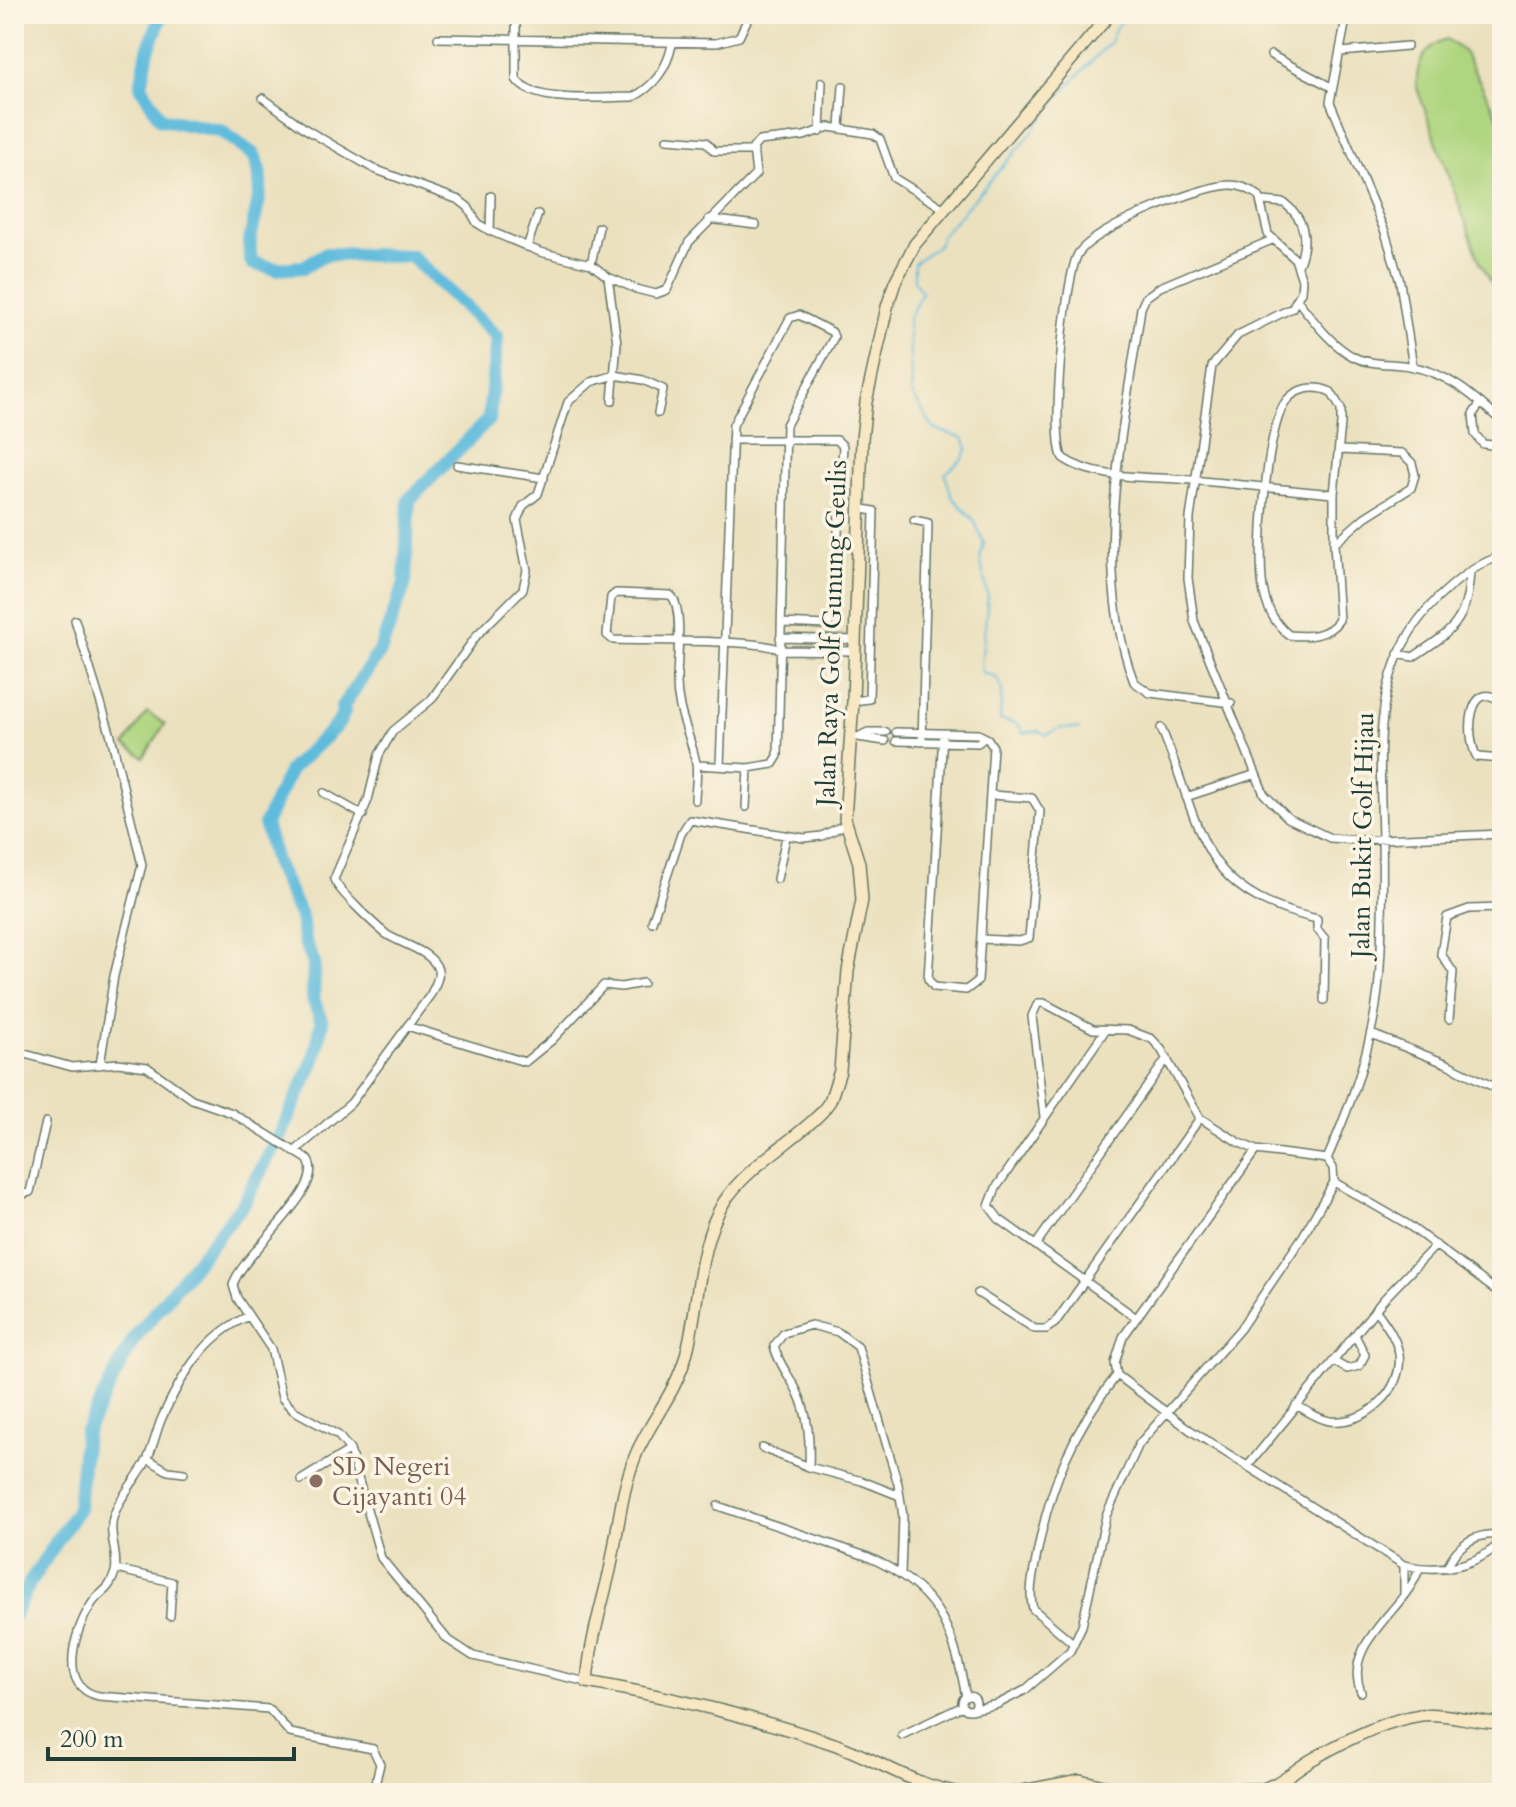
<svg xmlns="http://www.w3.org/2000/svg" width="1516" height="1807" font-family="Cardo,serif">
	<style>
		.green { fill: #aed57f; stroke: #66895a; stroke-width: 2 }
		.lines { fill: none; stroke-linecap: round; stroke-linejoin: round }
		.stream { stroke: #5ebbdc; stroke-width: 2 }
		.river { stroke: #5ebbdc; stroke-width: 14 }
		.street-casing { stroke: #667665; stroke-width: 10 }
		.secondary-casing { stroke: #667665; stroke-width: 14 }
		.street { stroke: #fff; stroke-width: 7 }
		.secondary { stroke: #f7e8c3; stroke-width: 11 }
		.education-dot { fill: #8d6e63; stroke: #fcf5e5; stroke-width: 3 }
		.labels { text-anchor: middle; stroke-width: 7; stroke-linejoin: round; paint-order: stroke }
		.street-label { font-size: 26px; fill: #1f3d34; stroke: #fcf5e5 }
		.education-label { font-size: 26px; fill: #785e54; stroke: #fcf5e5; text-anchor: start }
	</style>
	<rect width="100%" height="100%" fill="#fcf5e5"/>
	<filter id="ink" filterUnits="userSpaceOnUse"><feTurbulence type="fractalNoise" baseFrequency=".0125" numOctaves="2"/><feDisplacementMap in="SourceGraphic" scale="16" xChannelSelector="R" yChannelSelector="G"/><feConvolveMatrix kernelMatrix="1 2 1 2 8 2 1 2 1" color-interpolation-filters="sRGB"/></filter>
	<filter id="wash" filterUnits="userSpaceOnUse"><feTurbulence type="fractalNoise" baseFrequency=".006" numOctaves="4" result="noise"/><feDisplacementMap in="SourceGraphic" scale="32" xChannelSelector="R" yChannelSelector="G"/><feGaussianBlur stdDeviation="1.8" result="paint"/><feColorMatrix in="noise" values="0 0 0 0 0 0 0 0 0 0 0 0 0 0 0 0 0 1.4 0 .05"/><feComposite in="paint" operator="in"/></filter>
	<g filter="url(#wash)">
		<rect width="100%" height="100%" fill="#ebe1bf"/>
		<path class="green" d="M1447,39L1464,52L1502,124V301L1480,262L1417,88C1415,67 1424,45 1447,39Z
			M147,712L165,724L144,757L125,745Z"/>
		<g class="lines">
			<path class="stream" d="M1079,729L1061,728L1046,735L1039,731L1023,733L1018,724L1000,720L1002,690L997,678L982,672L981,666L988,597L980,558L984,543L974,520L952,497L945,474L963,458L968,448L963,438L934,429L912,394L908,320L922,292L914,281V263L938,245L942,235L1026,140L1060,95L1110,42L1116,27L1129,14"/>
			<path class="river" d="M14,1615L30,1582L78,1509L85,1433L133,1340L243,1204L282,1131L314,1060L322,1022L313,999L314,963L304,940L301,917L275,862L265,824L290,770L338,724L344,712L342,707L380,651L405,583L409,500L489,419L497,337L411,256L325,254L304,267L276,269L252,263C241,234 273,195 254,155L221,131L161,119L141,86L148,50L162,14"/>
		</g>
	</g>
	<g filter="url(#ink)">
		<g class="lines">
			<defs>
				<path id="street" d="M516,14V79C531,105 604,97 633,97C655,86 667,68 672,45
					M1018,14H1030
					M1347,14L1330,102L1385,232L1400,282L1413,367
					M438,38L716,43L739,37L750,14
					M1341,52L1407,46
					M1271,55L1331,87
					M263,98L307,130L374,169L459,200L468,207L477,223L490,231L540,252L591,264L608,277L636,289L656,294L667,290L689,242L756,174L753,148L759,141L804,136L829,127L873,134L880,139L894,178L943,208
					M840,127L843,86
					M820,132L822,82
					M667,139L706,142L714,151H754
					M1263,201L1284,203C1307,220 1308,242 1298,266
					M709,219L756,225
					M490,231L491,196
					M527,247L538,214
					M591,264L599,227
					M608,277L617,343L612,401
					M1298,301C1314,321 1331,345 1354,357C1370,365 1392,363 1409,366C1447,372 1475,397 1502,422
					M1481,403L1473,414L1475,434L1483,444L1502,446
					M732,440H837L843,446L833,619L827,625L782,623
					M1340,450L1402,453L1412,463L1415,475L1411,488L1365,517L1334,544V494C1286,490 1239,484 1191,480C1153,476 1096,481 1063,458C1050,439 1065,276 1078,254C1094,228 1201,185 1231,185C1242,185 1251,190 1259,196L1268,234L1295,259L1302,280L1301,292L1292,308L1238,335L1212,366L1190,518L1188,578L1194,621L1264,794L1288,818L1330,838L1356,840L1502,834
					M457,465L544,478
					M914,520L928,523L922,742
					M1334,544L1339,620C1327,637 1308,637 1289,635C1274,623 1266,607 1263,588C1257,554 1266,428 1286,401C1297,387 1316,385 1331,392L1341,409V424L1334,494
					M75,620L111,736L142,865L114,976L100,1065
					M780,638L855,640
					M1398,654L1413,657C1454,630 1467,622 1470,571
					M853,701L869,699L874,511L858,508
					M1502,702C1468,676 1465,737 1477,757L1502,759
					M1231,703L1150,693L1134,682C1090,566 1124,428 1141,308L1146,297L1160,287L1272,240
					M1161,728C1204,828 1194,891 1317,919V929L1325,939L1324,1000
					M896,732L978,734L988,739L993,747L978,981L966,990L934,987L928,979L943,734
					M851,736L885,741
					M860,736L868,732H886
					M896,741L978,743L984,738
					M697,765L748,768L773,764L778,756L786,425L834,337L832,332L799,315L790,318L733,425L720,766
					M324,793L363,815
					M1186,797L1256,774
					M695,800C695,789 698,774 696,763C690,733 676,710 677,679C677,661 684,604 670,595L616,593L611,597L607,635L613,640C643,641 762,639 781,650L855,651
					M746,807L748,768
					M777,879L786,837
					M652,922L681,834L690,820L804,838L822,836L846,824
					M981,939L1019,941L1029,938L1040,811L1032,798L991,795
					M1449,1019L1453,972L1441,954L1447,917L1469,909L1502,908
					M407,1026L525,1062L552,1040L604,985L621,987L643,983
					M1104,1032L996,1188L989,1206L999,1219L1135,1317
					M1371,1034L1445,1063L1502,1091
					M14,1051L72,1067L118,1063L147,1067L192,1099L232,1113L307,1159C330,1187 241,1254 233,1285L237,1298L271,1349L282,1398L293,1410L338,1435L350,1450L381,1558L447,1639L473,1656L587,1682
					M1044,1117L1032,1016L1038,1003H1044L1093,1029L1128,1030L1152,1039L1161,1049L1200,1118L1238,1142L1256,1150L1327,1159L1333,1168L1334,1182L1407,1224L1502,1295
					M1256,1150L1123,1337L1115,1363L1117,1375L1190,1430L1404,1565C1438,1573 1477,1567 1502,1541
					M294,1152L351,1103L431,994C434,987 440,978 438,970C433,951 400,944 386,934C376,926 337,890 334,879L368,800L379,755L393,731L431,700L477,635L523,589L527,570L517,520L523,506L538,494L568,402L591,382L615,375L643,380L663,389L658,413
					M1327,1159C1351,1104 1371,1050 1378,991C1383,940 1383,889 1382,839C1380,743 1369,654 1450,587C1465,574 1483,561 1502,556
					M14,1197L30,1192L46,1122
					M1037,1243L1167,1058
					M978,1293L1035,1329H1046L1055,1323L1200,1118
					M249,1316C204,1335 180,1378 161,1420C156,1433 153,1447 147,1460C137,1479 119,1497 113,1518C108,1536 119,1555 115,1572C109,1593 99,1591 91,1605C74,1631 57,1688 99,1696L269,1709L290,1733L373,1749L380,1764L373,1793
					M1333,1361L1347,1369L1359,1366L1365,1355L1355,1335
					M1296,1405C1307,1411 1318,1419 1330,1421C1366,1425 1404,1390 1399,1354C1396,1337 1385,1323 1375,1309
					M762,1448L809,1467L862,1481L900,1496
					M148,1459L168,1471L184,1473
					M809,1467C810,1442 809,1415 797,1391C789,1375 778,1363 774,1346L784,1333L811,1325L838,1332L858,1347L898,1484L903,1516L901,1575
					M1247,1467L1384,1299L1436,1245
					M301,1480L350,1450
					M718,1506L866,1556C936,1586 953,1625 966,1697
					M1447,1568C1456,1544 1477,1532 1502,1535
					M116,1569L172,1582L170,1616
					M1404,1593V1565
					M1074,1644L1033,1609C1028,1592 1034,1571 1037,1554C1050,1486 1073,1429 1117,1375
					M1361,1692C1341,1643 1406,1610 1419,1569
					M962 1703a7 7 0 1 1 14 0a7 7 0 1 1-14 0Z
					M971,1710L998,1704L1025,1690L1070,1651L1082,1626L1106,1516L1139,1444L1240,1329L1303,1236L1334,1182
					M902,1735L963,1706"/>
				<path id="secondary" d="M962,1793C914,1787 876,1758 831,1743C751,1716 670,1697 587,1682C590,1643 601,1608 610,1570C618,1531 621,1489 637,1452C652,1419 677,1390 686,1355C700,1305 696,1247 724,1202C747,1166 792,1143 822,1112L830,1101L840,1071L848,971L862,900L859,863L845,819L853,701L862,439L866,402L887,307L895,282L915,244L1110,14
					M1012,1793L1080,1780L1126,1792L1263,1789C1282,1783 1294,1770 1311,1760C1342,1742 1385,1720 1421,1715C1445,1712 1476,1723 1502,1723"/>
			</defs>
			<use href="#street" class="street-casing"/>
			<use href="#secondary" class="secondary-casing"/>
			<use href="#street" class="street"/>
			<use href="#secondary" class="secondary"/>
		</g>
	</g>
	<circle class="education-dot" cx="316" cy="1481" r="8"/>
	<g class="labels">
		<g class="street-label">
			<text transform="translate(831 633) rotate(-88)" y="9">Jalan Raya Golf Gunung Geulis</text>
			<text transform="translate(1362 835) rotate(-89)" y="9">Jalan Bukit Golf Hijau</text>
		</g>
		<g class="education-label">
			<text x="332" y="1475">SD Negeri<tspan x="332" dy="30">Cijayanti 04</tspan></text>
		</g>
	</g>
	<rect width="1516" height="1807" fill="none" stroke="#fcf5e5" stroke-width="48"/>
	<path d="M48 1747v12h246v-12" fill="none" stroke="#1f3d34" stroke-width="4"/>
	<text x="60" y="1747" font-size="24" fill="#1f3d34" stroke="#fcf5e5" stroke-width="6" paint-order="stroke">200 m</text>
</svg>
